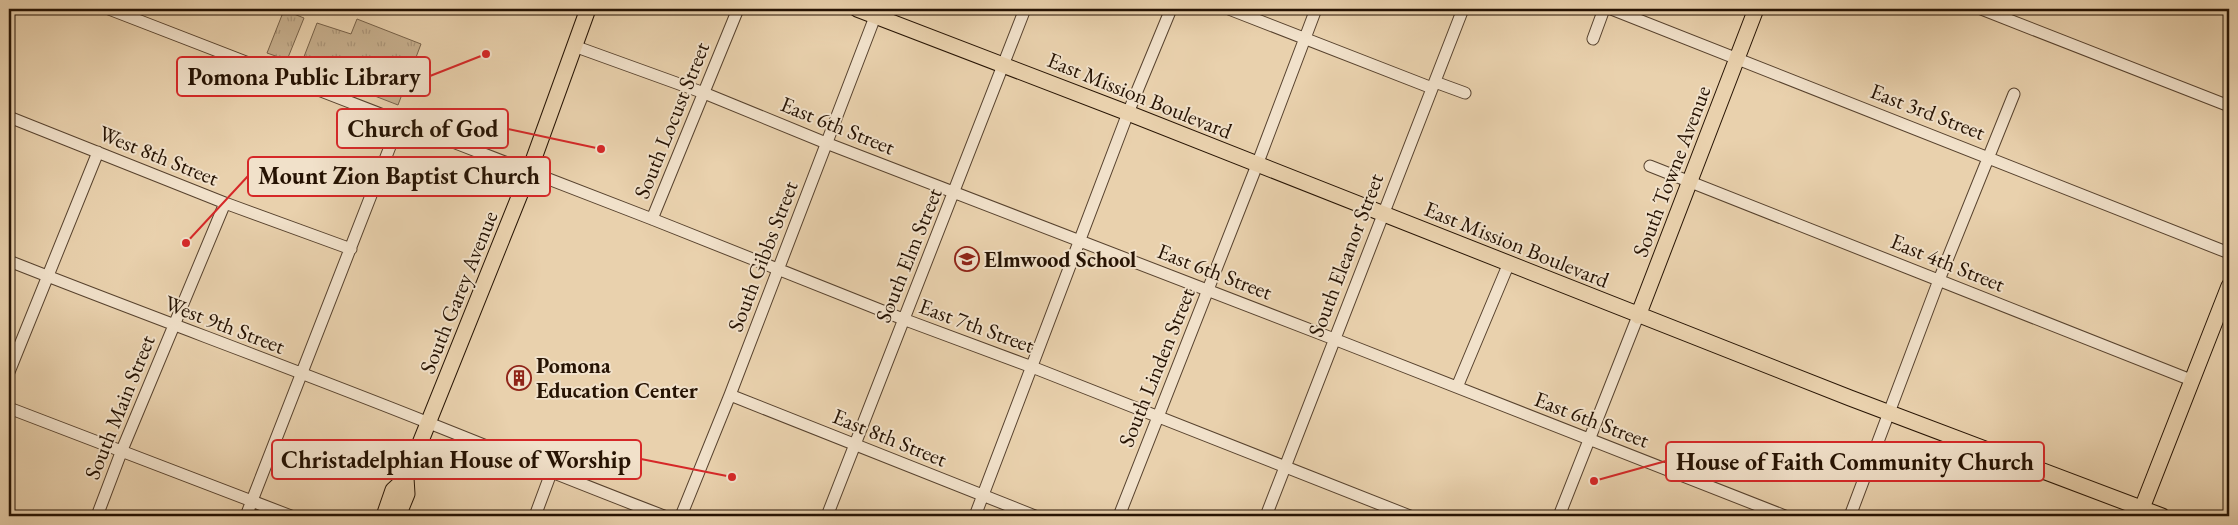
<svg xmlns="http://www.w3.org/2000/svg" width="2238" height="525" font-family="'EB Garamond',serif">
	<style>
		.grass { fill: url(#grass-tufts); stroke: #77624a }
		.lines { fill: none; stroke-linecap: round; stroke-linejoin: round }
		.minor-casing { stroke: #57422e; stroke-width: 13 }
		.major-casing { stroke: #261303; stroke-width: 17 }
		.minor { stroke: #f1e1ca; stroke-width: 11 }
		.major { stroke: #e9d1ad; stroke-width: 15 }
		.labels { text-anchor: middle; stroke-width: 4; stroke-linejoin: round; paint-order: stroke }
		.street-label { font-size: 22px; fill: #261303; stroke: #f1e1ca }
		.poi-label { font-size: 22px; font-weight: bold; fill: #261303; stroke: #f1e1ca; text-anchor: start }
		.leader { fill: none; stroke: #d62828; stroke-width: 2 }
		.callout-dot { fill: #d62828; stroke: #f1e1ca; stroke-width: 2 }
		.callout { fill: #f1e1ca; stroke: #d62828; stroke-width: 2 }
		.callout-label { font-size: 24px; text-anchor: middle; font-weight: bold; fill: #261303 }
	</style>
	<defs>
		<pattern id="grass-tufts" width="24" height="20" patternUnits="userSpaceOnUse" patternTransform="scale(1.25)"><rect width="24" height="20" fill="#c8b190"/><path d="M3 7l-1-3M5 7V3M7 7l1-3M15 17l-1-3M17 17v-4M19 17l1-3" fill="none" stroke="#ac977b"/></pattern>
	</defs>
	<rect width="100%" height="100%" fill="#e9d1ad"/>
	<filter id="stains"><feTurbulence type="fractalNoise" baseFrequency=".004" numOctaves="4"/><feColorMatrix values="0 0 0 0 .2 0 0 0 0 .09 0 0 0 0 .02 0 0 0 .5 -.17"/></filter>
	<radialGradient id="worn" r=".72"><stop offset=".6" stop-color="#630" stop-opacity="0"/><stop offset="1" stop-color="#630" stop-opacity=".3"/></radialGradient>
	<path class="grass" d="M284,10L304,18L287,60L267,53Z
		M357,19L421,44L398,105L300,67L317,23L351,34Z"/>
	<g class="lines">
		<defs>
			<path id="minor" d="M109,9L652,219L903,319L1032,367L1410,516
				M1229,9L1432,88
				M1611,9L2229,253
				M1981,9L2229,106
				M1593,39L1604,9
				M574,46L704,93L826,143L1334,339L1785,516
				M1435,82L1465,93
				M9,117L225,203L351,249
				M1650,166L2191,380
				M652,219L738,9
				M9,261C148,316 289,367 429,423C507,454 585,486 664,516
				M9,372L98,152
				M1457,387L1509,263
				M730,395L1035,516
				M9,408L291,516
				M97,516L122,450L225,203
				M246,516L400,121
				M535,516L551,473
				M681,516L730,395L878,9
				M827,516L1025,9
				M975,516L1128,113L1171,9
				M1119,516L1257,165L1316,9
				M1266,516L1463,9
				M1559,516L1638,316
				M1850,516L1939,280L2014,94"/>
			<path id="major" d="M857,9L1128,113L1850,398L2162,516
				M1638,316L1756,9
				M2142,508L2229,286
				M384,516L393,490L406,478L529,172L588,9
				M398,516L407,494L406,478"/>
		</defs>
		<use href="#minor" class="minor-casing"/>
		<use href="#major" class="major-casing"/>
		<use href="#minor" class="minor"/>
		<use href="#major" class="major"/>
	</g>
	<defs>
		<symbol id="school-ring" viewBox="-11 -11 22 22"><circle r="9.5" fill="#f1e1ca" stroke="#8f2418" stroke-width="1.5"/><path d="M0-5L7-2L0 1L-7-2ZM-4 1L0 2.5L4 1V4Q0 6-4 4Z" fill="#8f2418"/></symbol>
		<symbol id="building-ring" viewBox="-11 -11 22 22"><circle r="9.5" fill="#f1e1ca" stroke="#8f2418" stroke-width="1.5"/><path d="M-4-6H4V6H1V3H-1V6H-4ZM-2.5-4.3h1.7v1.8h-1.7ZM.8-4.3h1.7v1.8H.8ZM-2.5-1h1.7V.8h-1.7ZM.8-1h1.7V.8H.8Z" fill="#8f2418"/></symbol>
	</defs>
	<g fill-rule="evenodd">
		<use href="#school-ring" x="953" y="245" width="28" height="28"/>
		<use href="#building-ring" x="505" y="364" width="28" height="28"/>
	</g>
	<g class="labels">
		<g class="street-label">
			<text transform="translate(1140 95) rotate(22)" y="8">East Mission Boulevard</text>
			<text transform="translate(1928 111) rotate(21)" y="8">East 3rd Street</text>
			<text transform="translate(671 120) rotate(-68)" y="8">South Locust Street</text>
			<text transform="translate(838 125) rotate(22)" y="8">East 6th Street</text>
			<text transform="translate(159 155) rotate(22)" y="8">West 8th Street</text>
			<text transform="translate(1671 171) rotate(-69)" y="8">South Towne Avenue</text>
			<text transform="translate(1517 244) rotate(22)" y="8">East Mission Boulevard</text>
			<text transform="translate(908 255) rotate(-68)" y="8">South Elm Street</text>
			<text transform="translate(1345 255) rotate(-69)" y="8">South Eleanor Street</text>
			<text transform="translate(762 256) rotate(-69)" y="8">South Gibbs Street</text>
			<text transform="translate(1948 262) rotate(22)" y="8">East 4th Street</text>
			<text transform="translate(1215 271) rotate(21)" y="8">East 6th Street</text>
			<text transform="translate(458 292) rotate(-68)" y="8">South Garey Avenue</text>
			<text transform="translate(225 324) rotate(21)" y="8">West 9th Street</text>
			<text transform="translate(977 325) rotate(20)" y="8">East 7th Street</text>
			<text transform="translate(1156 367) rotate(-68)" y="8">South Linden Street</text>
			<text transform="translate(119 407) rotate(-68)" y="8">South Main Street</text>
			<text transform="translate(1592 419) rotate(21)" y="8">East 6th Street</text>
			<text transform="translate(890 437) rotate(22)" y="8">East 8th Street</text>
		</g>
		<g class="poi-label">
			<text x="984" y="267">Elmwood School</text>
			<text x="536" y="373">Pomona<tspan x="536" dy="25">Education Center</tspan></text>
		</g>
	</g>
	<path class="leader" d="M486 54L430 76M601 149L508 129M186 243L248 176M732 477L641 459M1594 481L1666 461"/>
	<g class="callout-dot">
		<circle cx="486" cy="54" r="5"/>
		<circle cx="601" cy="149" r="5"/>
		<circle cx="186" cy="243" r="5"/>
		<circle cx="732" cy="477" r="5"/>
		<circle cx="1594" cy="481" r="5"/>
	</g>
	<g class="callout">
		<rect x="177" y="57" width="253" height="39" rx="5"/>
		<rect x="337" y="109" width="171" height="39" rx="5"/>
		<rect x="248" y="157" width="302" height="39" rx="5"/>
		<rect x="272" y="440" width="369" height="39" rx="5"/>
		<rect x="1666" y="442" width="378" height="39" rx="5"/>
	</g>
	<g class="callout-label">
		<text x="304" y="85">Pomona Public Library</text>
		<text x="423" y="137">Church of God</text>
		<text x="399" y="184">Mount Zion Baptist Church</text>
		<text x="456" y="468">Christadelphian House of Worship</text>
		<text x="1855" y="470">House of Faith Community Church</text>
	</g>
	<rect width="2238" height="525" fill="none" stroke="#e9d1ad" stroke-width="30"/>
	<rect x="10" y="10" width="2218" height="505" fill="none" stroke="#261303" stroke-width="2.5"/>
	<rect x="15" y="15" width="2208" height="495" fill="none" stroke="#261303"/>
	<rect width="100%" height="100%" filter="url(#stains)"/>
	<rect width="100%" height="100%" fill="url(#worn)"/>
</svg>
